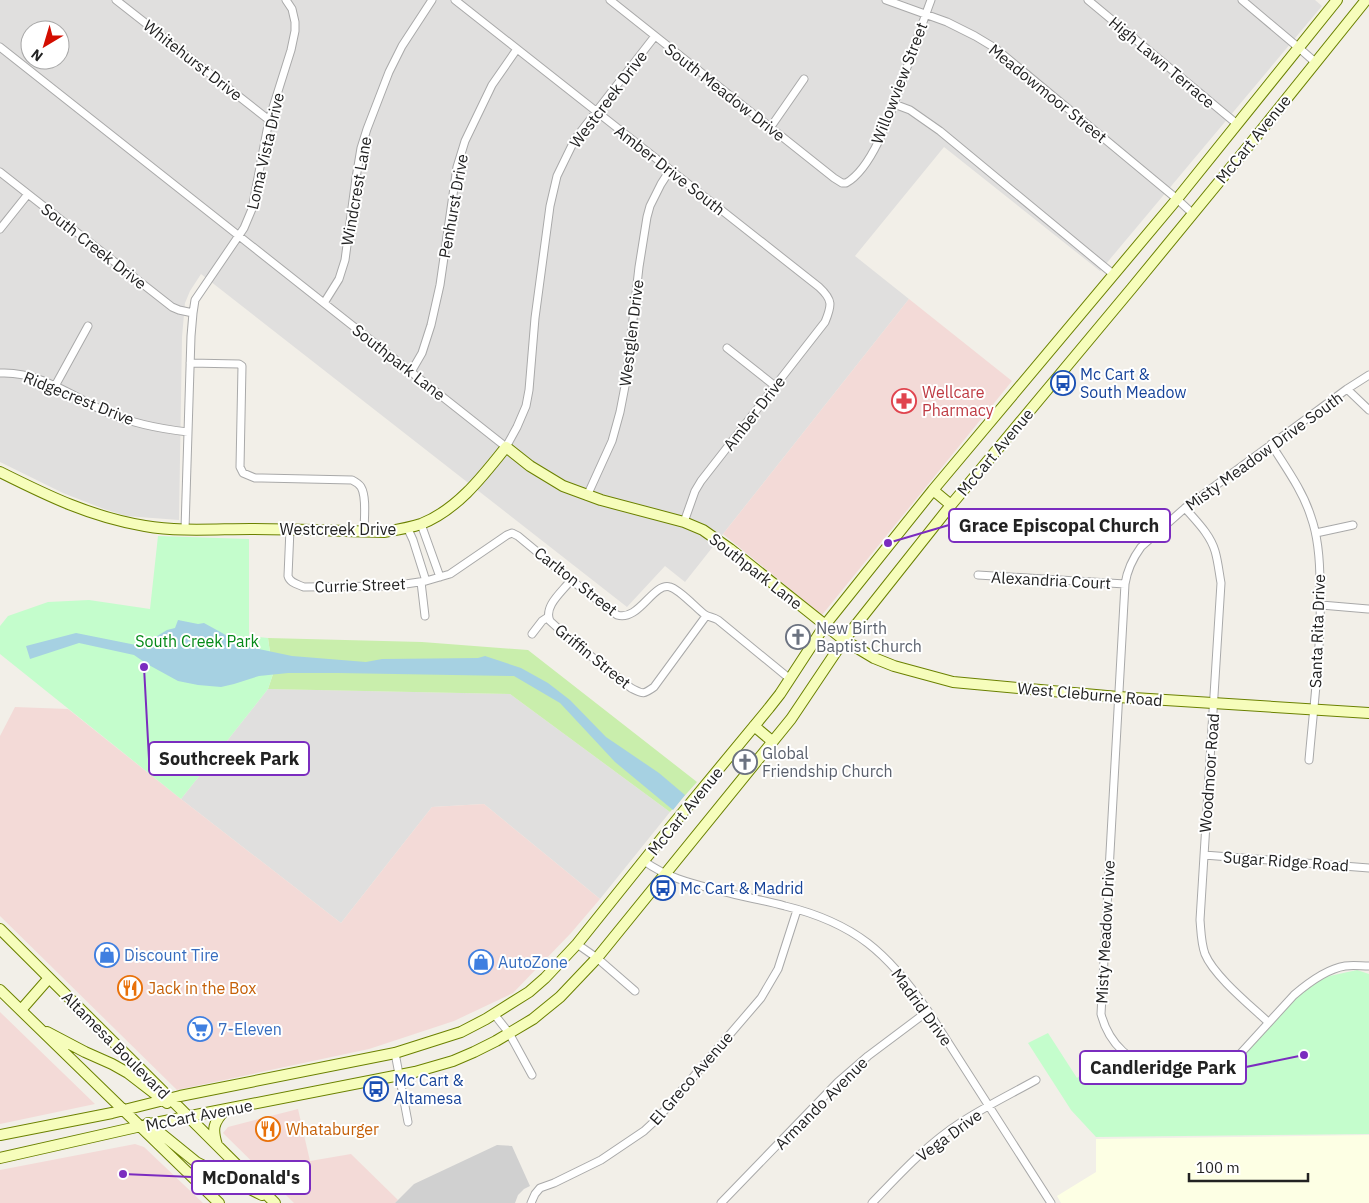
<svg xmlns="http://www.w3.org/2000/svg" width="1369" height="1203" font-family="'IBM Plex Sans',sans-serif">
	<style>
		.residential { fill: #e0dfde; fill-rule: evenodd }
		.commercial { fill: #f3dad7 }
		.education { fill: #fdffe4 }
		.religious { fill: #d0d0d0 }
		.grass { fill: #c9eeac }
		.park { fill: #c4fdcc }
		.water { fill: #a6d1e2 }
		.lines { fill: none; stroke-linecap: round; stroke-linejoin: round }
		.street-casing { stroke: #a9a9a9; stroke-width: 9 }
		.secondary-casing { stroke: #6b8100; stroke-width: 12 }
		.street { stroke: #fff; stroke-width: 7 }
		.secondary { stroke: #f6fdbb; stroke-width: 10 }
		.labels { text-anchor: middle; stroke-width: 4; stroke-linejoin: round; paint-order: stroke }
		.street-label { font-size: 16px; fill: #222; stroke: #fff }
		.transit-label { font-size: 16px; fill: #164399; stroke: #fff; text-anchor: start }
		.health-label { font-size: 16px; fill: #be3a42; stroke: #fff; text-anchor: start }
		.worship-label { font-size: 16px; fill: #5b616d; stroke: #fff; text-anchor: start }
		.park-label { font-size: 16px; fill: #058a18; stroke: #fff }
		.shop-label { font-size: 16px; fill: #366cbe; stroke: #fff; text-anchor: start }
		.food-label { font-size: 16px; fill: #c56008; stroke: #fff; text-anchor: start }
		.leader { fill: none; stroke: #7b2cbf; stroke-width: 2 }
		.callout-dot { fill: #7b2cbf; stroke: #fff; stroke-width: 2 }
		.callout { fill: #fff; stroke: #7b2cbf; stroke-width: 2 }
		.callout-label { font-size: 18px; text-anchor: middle; font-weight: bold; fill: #222 }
	</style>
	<rect width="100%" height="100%" fill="#f2efe8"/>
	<path class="residential" d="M0,0H1315L1322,6L1100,271L944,147L855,256L909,299L685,582L665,566L627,607L201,274L190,291L185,303L182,337L179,520L126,516L104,509L63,493L0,462ZM30,30H60V60H30Z
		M268,689L510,694L670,812L600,899L484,804L432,807L341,923L181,799Z"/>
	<path class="commercial" d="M909,299L1012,381L822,615L723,534Z
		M15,707L68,709L181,799L341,923L432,807L484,804L600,899L571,933L513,993L454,1021L369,1049L177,1090L0,916V736Z
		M0,1012L95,1104L0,1124Z
		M298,1109L310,1161L351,1154L398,1200L395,1203H294L223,1133L228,1127Z
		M135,1144L144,1147L203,1203H0V1170Z"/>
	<path class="education" d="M1369,1135V1203H1061L1057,1196L1096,1172V1139Z"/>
	<path class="religious" d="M497,1145L512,1146L530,1186L524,1189L518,1195L515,1203H395L414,1184Z"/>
	<path class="grass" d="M268,638L422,642L528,650L697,782L670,812L510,694L268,689L273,674Z"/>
	<path class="park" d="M158,536L249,539V636L268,638L273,674L268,689L181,799L0,654V626L8,616L48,602L89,600L150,609Z
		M1357,970L1369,974V1134L1096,1137L1071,1110L1028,1043L1048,1033L1077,1078L1110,1050L1144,1072L1197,1075L1235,1060L1304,988L1325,977Z"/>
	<path class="water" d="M178,620L198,624L204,623L224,634L239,645L292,656L366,662L382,659L478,658L485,656L521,668L548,683L570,700L606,737L659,773L685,795L673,810L615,762L560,703L514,676L338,673H288L259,676L234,684L221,687L198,685L178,681L147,664L134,655L79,643L30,659L26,646L76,633L141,646L167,630L175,628Z"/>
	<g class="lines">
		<defs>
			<path id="street" d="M116,0L269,120
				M455,0L819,287C833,300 832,305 825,322L701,481L695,491L684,522
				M610,0L834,178L842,183H846C875,167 894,103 905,73C914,48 922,24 931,0
				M886,0L947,22L975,36L995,48L1177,199L1192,213
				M1088,0L1237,124
				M1242,0L1299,48L1315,62
				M0,47L506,447L517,427L526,406L529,390L535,318L550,206L557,176L575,139L655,36
				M894,104L910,110L940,131L1113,274
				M770,128L804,79
				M0,172L172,307L179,310L193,313
				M0,229L28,194
				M324,303L339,279L345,260L356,178L361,148L367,129L389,72L402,46L432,0
				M727,348L775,386
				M190,363L239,364L242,366L240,467L243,473L255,478H262L352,480C356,482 359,484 361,487C367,497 364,520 364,532
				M411,372L422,353L431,325L440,285L457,167L465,141L492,85L517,49
				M0,373C39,371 72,396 106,412C131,423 161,429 188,432
				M1369,375L1347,389L1185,508L1141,547C1133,558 1127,571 1125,584L1101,1014C1117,1076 1192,1088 1240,1054L1294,995C1308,983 1326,969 1345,966C1353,965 1361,966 1369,966
				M55,386L88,326
				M1347,389L1369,410
				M1271,444C1286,468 1303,491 1311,517C1319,539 1320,563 1320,585C1322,643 1314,702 1309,760
				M587,496L612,441L620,412L626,381L639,267L647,217L650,206L661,184L670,170
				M1185,508C1196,521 1210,534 1215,551C1218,561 1219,572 1221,583L1200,920C1201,931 1201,943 1205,954C1214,976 1251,1006 1268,1022
				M421,524L440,577
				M407,527L413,540L426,581
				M185,529L191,336L193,313L195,300L244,228L252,209L269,120L291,50L295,31V22L292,9L286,0
				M290,529L288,576C290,583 297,584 304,587L392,586L426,581L450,574L507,535L512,533L518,536L571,580L617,615C639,622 653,582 670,587C679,589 696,608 704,614C708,617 713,617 718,620L790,679
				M1316,533L1353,525
				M978,575L1125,584
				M571,580C563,591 543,606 550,621L572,641L631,688C643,694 643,695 654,687L706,616
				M421,582L425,616
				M1321,605L1368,609
				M532,634L542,621L548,617
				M1204,855L1369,868
				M644,861C667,878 694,884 721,891C742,897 764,900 785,906C855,923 888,953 928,1011L1051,1203
				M577,944L597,958L635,991
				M494,1014L509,1033L532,1075
				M395,1053L408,1122
				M531,1203L535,1194L540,1188L554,1183L601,1160L644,1131L658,1118L761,998L778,969L797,910
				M721,1203L838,1082L868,1056L928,1011
				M872,1203C899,1175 926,1145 960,1123C984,1107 1011,1094 1036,1080"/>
			<path id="secondary" d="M0,472C48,496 91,517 145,526C179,532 216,529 251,529C295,529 339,531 384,532C396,530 409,528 421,524C457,510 483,476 506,447L530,466L563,486L601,500L684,522L703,530L730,549L844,640L874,658L894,666L953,682L1118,697L1369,713
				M933,490L951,505
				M754,726L772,741
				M0,929L275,1203
				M0,990L219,1203
				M21,1010L49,978
				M47,1032L85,1052L112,1064L128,1073L167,1103
				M148,1123L196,1162L262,1195
				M0,1135L112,1113L180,1096L395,1053L461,1032L486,1019L529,992L545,978L577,944L670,828L769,708L780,694L825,625L933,490L1177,199L1337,0
				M217,1145C212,1129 213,1123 225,1110
				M0,1158L150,1124L415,1072L453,1061L474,1052L496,1041L533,1019L560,997L597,958L791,719L844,640L951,505L1132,288L1255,138L1366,0"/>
		</defs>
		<use href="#street" class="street-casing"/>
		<use href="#secondary" class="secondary-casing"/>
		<use href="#street" class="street"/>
		<use href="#secondary" class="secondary"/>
	</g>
	<defs>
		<symbol id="bus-ring" viewBox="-11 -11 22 22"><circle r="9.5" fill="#fff" stroke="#1a4fb4" stroke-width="1.5"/><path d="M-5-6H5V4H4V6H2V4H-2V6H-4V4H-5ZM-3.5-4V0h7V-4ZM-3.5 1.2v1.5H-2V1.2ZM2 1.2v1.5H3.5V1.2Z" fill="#1a4fb4"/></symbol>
		<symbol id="pharmacy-ring" viewBox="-11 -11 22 22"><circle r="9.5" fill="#fff" stroke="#e0444e" stroke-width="1.5"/><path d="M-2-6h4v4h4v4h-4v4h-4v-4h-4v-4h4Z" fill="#e0444e"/></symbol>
		<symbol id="church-ring" viewBox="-11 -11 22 22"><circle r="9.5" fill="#fff" stroke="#6b7280" stroke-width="1.5"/><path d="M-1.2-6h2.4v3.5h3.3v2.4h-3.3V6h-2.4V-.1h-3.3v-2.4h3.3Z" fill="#6b7280"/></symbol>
		<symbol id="shop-ring" viewBox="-11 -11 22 22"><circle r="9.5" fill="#fff" stroke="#3f7fe0" stroke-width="1.5"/><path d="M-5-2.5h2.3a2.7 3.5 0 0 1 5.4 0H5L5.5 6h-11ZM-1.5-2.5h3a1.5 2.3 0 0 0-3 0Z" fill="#3f7fe0"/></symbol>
		<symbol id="restaurant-ring" viewBox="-11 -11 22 22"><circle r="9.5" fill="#fff" stroke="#e8710a" stroke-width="1.5"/><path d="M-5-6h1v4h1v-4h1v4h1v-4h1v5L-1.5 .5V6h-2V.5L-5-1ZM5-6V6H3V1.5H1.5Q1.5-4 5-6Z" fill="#e8710a"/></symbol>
		<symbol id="supermarket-ring" viewBox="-11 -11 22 22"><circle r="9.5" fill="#fff" stroke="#3f7fe0" stroke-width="1.5"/><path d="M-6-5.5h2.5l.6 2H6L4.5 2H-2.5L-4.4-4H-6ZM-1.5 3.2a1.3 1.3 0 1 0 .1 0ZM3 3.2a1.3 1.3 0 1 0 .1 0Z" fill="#3f7fe0"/></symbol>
	</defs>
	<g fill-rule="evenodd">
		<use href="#bus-ring" x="1049" y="369" width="28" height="28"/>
		<use href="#pharmacy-ring" x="890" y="387" width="28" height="28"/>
		<use href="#church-ring" x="784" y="623" width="28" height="28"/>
		<use href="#church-ring" x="731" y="748" width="28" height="28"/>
		<use href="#bus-ring" x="649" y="874" width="28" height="28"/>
		<use href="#shop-ring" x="93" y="941" width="28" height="28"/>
		<use href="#shop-ring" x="467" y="948" width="28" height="28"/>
		<use href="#restaurant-ring" x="116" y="974" width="28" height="28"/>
		<use href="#supermarket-ring" x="186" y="1015" width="28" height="28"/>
		<use href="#bus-ring" x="362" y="1075" width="28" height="28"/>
		<use href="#restaurant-ring" x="254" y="1115" width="28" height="28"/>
	</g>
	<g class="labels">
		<g class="street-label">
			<text transform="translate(193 60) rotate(38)" y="6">Whitehurst Drive</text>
			<text transform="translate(1162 62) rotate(40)" y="6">High Lawn Terrace</text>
			<text transform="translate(899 83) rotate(-69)" y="6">Willowview Street</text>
			<text transform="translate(725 92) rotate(38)" y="6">South Meadow Drive</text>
			<text transform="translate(1048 93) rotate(39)" y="6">Meadowmoor Street</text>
			<text transform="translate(608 99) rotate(-53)" y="6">Westcreek Drive</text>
			<text transform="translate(1253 139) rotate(-51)" y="6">McCart Avenue</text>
			<text transform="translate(265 151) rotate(-77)" y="6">Loma Vista Drive</text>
			<text transform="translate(670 170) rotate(38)" y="6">Amber Drive South</text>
			<text transform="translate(356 191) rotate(-80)" y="6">Windcrest Lane</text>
			<text transform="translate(453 206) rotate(-80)" y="6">Penhurst Drive</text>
			<text transform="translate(94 246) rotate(38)" y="6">South Creek Drive</text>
			<text transform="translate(631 333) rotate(-83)" y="6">Westglen Drive</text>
			<text transform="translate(399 362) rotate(38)" y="6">Southpark Lane</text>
			<text transform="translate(79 398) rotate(22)" y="6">Ridgecrest Drive</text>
			<text transform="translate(754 413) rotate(-52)" y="6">Amber Drive</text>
			<text transform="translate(1264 451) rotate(-36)" y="6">Misty Meadow Drive South</text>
			<text transform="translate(995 452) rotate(-50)" y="6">McCart Avenue</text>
			<text x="338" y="535">Westcreek Drive</text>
			<text transform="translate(756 571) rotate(38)" y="6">Southpark Lane</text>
			<text transform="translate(1051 580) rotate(3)" y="6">Alexandria Court</text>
			<text transform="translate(576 581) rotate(38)" y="6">Carlton Street</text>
			<text transform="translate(360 585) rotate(-2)" y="6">Currie Street</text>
			<text transform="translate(1317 631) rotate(-88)" y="6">Santa Rita Drive</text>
			<text transform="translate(593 656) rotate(39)" y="6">Griffin Street</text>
			<text transform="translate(1090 694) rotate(5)" y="6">West Cleburne Road</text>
			<text transform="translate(1209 773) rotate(-86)" y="6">Woodmoor Road</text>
			<text transform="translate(685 811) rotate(-51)" y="6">McCart Avenue</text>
			<text transform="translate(1286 861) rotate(4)" y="6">Sugar Ridge Road</text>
			<text transform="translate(1105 932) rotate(-87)" y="6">Misty Meadow Drive</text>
			<text transform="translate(922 1007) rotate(54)" y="6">Madrid Drive</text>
			<text transform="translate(116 1045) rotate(45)" y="6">Altamesa Boulevard</text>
			<text transform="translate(691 1078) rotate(-49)" y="6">El Greco Avenue</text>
			<text transform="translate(821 1103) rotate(-45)" y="6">Armando Avenue</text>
			<text transform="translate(199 1115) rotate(-11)" y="6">McCart Avenue</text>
			<text transform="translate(949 1135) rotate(-36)" y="6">Vega Drive</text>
		</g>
		<g class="transit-label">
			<text x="1080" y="380">Mc Cart &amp;<tspan x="1080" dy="18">South Meadow</tspan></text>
			<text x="680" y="894">Mc Cart &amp; Madrid</text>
			<text x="394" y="1086">Mc Cart &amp;<tspan x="394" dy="18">Altamesa</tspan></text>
		</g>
		<g class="health-label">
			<text x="922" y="398">Wellcare<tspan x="922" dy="18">Pharmacy</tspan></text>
		</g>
		<g class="worship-label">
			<text x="816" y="634">New Birth<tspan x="816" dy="18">Baptist Church</tspan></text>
			<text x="762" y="759">Global<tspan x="762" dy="18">Friendship Church</tspan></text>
		</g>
		<g class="park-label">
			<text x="197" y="647">South Creek Park</text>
		</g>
		<g class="shop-label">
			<text x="124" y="961">Discount Tire</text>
			<text x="498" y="968">AutoZone</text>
			<text x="218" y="1035">7-Eleven</text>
		</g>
		<g class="food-label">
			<text x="148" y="994">Jack in the Box</text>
			<text x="286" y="1135">Whataburger</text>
		</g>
	</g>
	<path class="leader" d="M888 543L949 525M144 667L149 759M1304 1055L1246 1067M123 1174L192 1177"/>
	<g class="callout-dot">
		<circle cx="888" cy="543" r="5"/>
		<circle cx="144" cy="667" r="5"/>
		<circle cx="1304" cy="1055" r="5"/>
		<circle cx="123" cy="1174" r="5"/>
	</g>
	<g class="callout">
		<rect x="949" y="509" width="221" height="33" rx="5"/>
		<rect x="149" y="742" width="160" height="33" rx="5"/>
		<rect x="1080" y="1051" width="166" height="33" rx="5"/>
		<rect x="192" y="1161" width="118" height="33" rx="5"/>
	</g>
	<g class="callout-label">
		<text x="1059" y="532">Grace Episcopal Church</text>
		<text x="229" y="765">Southcreek Park</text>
		<text x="1163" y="1074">Candleridge Park</text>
		<text x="251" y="1184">McDonald's</text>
	</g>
	<g transform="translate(45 45) rotate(218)"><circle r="24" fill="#ffffff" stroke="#a7a7a7"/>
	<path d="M0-4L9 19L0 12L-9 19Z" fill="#d30d00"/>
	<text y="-8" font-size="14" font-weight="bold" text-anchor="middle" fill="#222222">N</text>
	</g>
	<path d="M1189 1173v8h119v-8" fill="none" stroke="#222222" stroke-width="2.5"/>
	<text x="1196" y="1173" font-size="15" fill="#222222" stroke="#ffffff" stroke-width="4" paint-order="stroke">100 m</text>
</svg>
